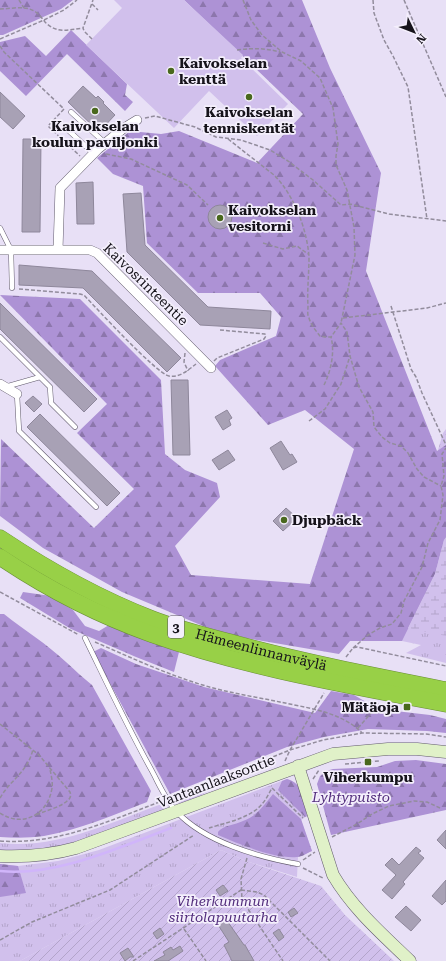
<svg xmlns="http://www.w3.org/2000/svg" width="446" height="961" font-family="'Roboto Serif',serif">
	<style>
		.grass { fill: url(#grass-tufts) }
		.forest { fill: url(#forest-firs) }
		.wetland { fill: url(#wetland-marsh) }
		.garden { fill: url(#garden-furrows) }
		.pitch { fill: #d1c0ec }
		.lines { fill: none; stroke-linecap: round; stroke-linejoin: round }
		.stream { stroke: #d0b5fa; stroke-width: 2.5 }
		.building { fill: #a8a1b5; stroke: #8e879b }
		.lane-casing { stroke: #615a6c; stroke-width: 5.5 }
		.street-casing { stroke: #615a6c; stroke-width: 10 }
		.secondary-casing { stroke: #615a6c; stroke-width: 13 }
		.highway-casing { stroke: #6a8e38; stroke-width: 17 }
		.path { stroke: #928c9c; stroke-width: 1.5; stroke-dasharray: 4 2; stroke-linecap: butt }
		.lane { stroke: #fff; stroke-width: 4.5 }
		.street { stroke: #fff; stroke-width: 9 }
		.secondary { stroke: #e0f1c8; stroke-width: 12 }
		.highway { stroke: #98d047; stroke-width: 16 }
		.poi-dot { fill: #49681d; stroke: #f4effc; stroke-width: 1.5 }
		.labels { text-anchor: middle; stroke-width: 3.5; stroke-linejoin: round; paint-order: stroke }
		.shield { fill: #f4effc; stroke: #59555e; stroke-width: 1 }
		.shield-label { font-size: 13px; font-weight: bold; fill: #16131b }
		.poi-label { font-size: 14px; font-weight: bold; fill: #16131b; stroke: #f4effc; text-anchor: start }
		.street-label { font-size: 14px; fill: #16131b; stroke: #f4effc }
		.park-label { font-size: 14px; font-style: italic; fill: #532e7d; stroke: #f4effc }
	</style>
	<defs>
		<pattern id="grass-tufts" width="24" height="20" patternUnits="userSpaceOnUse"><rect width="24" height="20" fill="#d1c0ec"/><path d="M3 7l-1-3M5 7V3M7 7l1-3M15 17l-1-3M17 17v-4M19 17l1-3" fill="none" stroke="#b3a4ca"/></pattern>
		<pattern id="forest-firs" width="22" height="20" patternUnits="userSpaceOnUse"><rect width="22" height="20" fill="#ad92d5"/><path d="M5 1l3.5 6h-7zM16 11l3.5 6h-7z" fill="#8c76ac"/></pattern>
		<pattern id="wetland-marsh" width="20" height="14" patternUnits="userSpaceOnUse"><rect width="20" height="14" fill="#d1c0ec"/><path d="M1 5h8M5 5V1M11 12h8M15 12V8" fill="none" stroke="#b3a4ca"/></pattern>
		<pattern id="garden-furrows" width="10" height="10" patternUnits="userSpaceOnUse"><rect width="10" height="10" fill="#d1c0ec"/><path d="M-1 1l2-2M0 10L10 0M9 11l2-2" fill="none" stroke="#b3a4ca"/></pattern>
	</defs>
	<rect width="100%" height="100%" fill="#e8e0f6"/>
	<path class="grass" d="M446,429V663L406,653L421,645L402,641H382L443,433Z
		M287,779L292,781L307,816L301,820L312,851L298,857L297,877L246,861L221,850L20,961H0V864L18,866L58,861L99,850Z
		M210,785L213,788L197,798L180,804L174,799Z
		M162,804L164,805V809L161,811C132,822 102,836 71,843C47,849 24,850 0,850V843C56,850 111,822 162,804Z"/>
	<path class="forest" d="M0,0H73L61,9L3,35H0Z
		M184,0H302L330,68L381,173L366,271L437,451L446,445V539L444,540L435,574L402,641H350L339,654L246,638L215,631L122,592L43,548L0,516L1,439L94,528L134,489L77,433L107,404L0,295L80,299L161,380L165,454L185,470L217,483L220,497L175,546L191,575L310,584L354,449L305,410L268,425L215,366L220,360L276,336L281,317L260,293H198L147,243L143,186L113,174L97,158L130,131L161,134L179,131L257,163L303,114Z
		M71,30L127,84L125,95L133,102L125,111L67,54L26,96L0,71V42L25,36L46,56Z
		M23,592L51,596L73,610L85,626L99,631L109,625L179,652L174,672L136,657L71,629L20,598Z
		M0,614H4C24,630 47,644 66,662C75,670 83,678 92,685L151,791L147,802C113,815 79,830 44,836C29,838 15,838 0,837Z
		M101,648L136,664L204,687L315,713L331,691L354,695L378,709L430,715L446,719V733L427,731L368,729L324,737L287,747L170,794L93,652Z
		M416,760L446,764V810L331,835L317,784L320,776L326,771L333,769L377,767L395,761Z
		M287,779C304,783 304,802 307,816L305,817L278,790L282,781Z
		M273,794L301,819L312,851C307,853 302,857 297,857C274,859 239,844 218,835V832C223,825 235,825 243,821C257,816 264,805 273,794Z
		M0,864L18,866L26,893L0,897Z"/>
	<path class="wetland" d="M446,537V636L408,628L435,574L444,540Z"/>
	<path class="garden" d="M221,850L246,861L321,886L345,915L394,961H20Z"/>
	<path class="pitch" d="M114,0H184L243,55L241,58L288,104L257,136L209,91L174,128L86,45L122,8Z"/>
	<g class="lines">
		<path class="stream" d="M0,871C55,877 120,847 171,828"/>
	</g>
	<path class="building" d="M83,86L96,98L98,96L104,102L103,103L115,115L99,132L68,102Z
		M0,92L25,116L13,129L0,117Z
		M23,139H41L40,232H22Z
		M93,182L94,224H77L76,183Z
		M141,193L145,245L208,307L271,311L270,329L200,325L127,252L123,194Z
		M208 217a12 12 0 1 1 24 0a12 12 0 1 1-24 0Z
		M19,265L92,271L181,358L167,372L83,288L19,285Z
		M0,303L97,399L84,412L0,329Z
		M171,380H188L190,455H173Z
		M33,396L42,404L34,412L25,403Z
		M227,410L232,418L229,420L231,425L223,430L215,417Z
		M40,414L120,493L107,506L27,427Z
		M281,441L290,455L292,454L297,462L283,470L270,448Z
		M228,450L235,460L219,470L212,460Z
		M286,508L296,517L294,519L295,520L283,531L273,521Z
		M446,830V849L437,840Z
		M416,847L421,851L418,853L424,858L403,882L405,884L392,899L382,890L396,875L385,865L392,858L399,865Z
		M446,880V901L442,905L432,896Z
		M223,885L228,891L220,896L216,890Z
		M406,906L421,920L411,931L395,917Z
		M294,908L298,913L291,917L288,912Z
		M223,915L244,945H245L254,961H232L224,945L229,942L215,920Z
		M160,928L164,934L157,939L153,933Z
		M279,929L284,937L279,941L273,933Z
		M180,946L183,951L168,961H154L165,955L163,952L171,947L173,950Z
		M128,948L134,957H130L125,961L120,953Z"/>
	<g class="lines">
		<defs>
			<path id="lane" d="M71,112L105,143
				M68,130L93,153
				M0,228L11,250L12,288
				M0,337L50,387L51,403L75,427
				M5,387L40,377
				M17,394L19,431L96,507
				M85,638C107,683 128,728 152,771C159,784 166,801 177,812C205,842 258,857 298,864"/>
			<path id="street" d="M0,250H90L97,253L211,368
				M58,250L60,188L98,149L124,128L137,120
				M0,384L17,394"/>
			<path id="secondary" d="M298,766L333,875C353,909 382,934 410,961
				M0,856C26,857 51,855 76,848L333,754L388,749H417L446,752"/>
			<g id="highway">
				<path id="s1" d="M0,538C48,570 98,598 152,619C178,629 206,636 233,643C303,662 375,676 446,690"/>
				<path d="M0,557C46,588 98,615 151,634C246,668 347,685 446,704"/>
			</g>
		</defs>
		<use href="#lane" class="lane-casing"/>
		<use href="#street" class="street-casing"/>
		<use href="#secondary" class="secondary-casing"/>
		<use href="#highway" class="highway-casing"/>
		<path class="path" d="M19,0L24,8
			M243,0L251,20L262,35L282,52L301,61L320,78L333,108L338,144L336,156V165L347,190L354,227L355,255L341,323
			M373,0L374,13L384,40L393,56L408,87L427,219
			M404,0L446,97
			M92,4L98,10
			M0,9C11,9 24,5 34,11C38,13 42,18 45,22C57,34 68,30 83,28
			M0,39L44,20L64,10L77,0
			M92,39L84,31L83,28L93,0
			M0,46L4,52L64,109L48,126L80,156
			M237,50C252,48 265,48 280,52
			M145,118L155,116L195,127L216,137L241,140L270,150L288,161L313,180L341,205L350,204L389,214L446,221
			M228,139L274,175C294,195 307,229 309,257C309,274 307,290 308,306C308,310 307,315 309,318C311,325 316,331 320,336L325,337H331L341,323L347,332L350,356L359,387L373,412L374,427L382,437L390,443L401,446L408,453L417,469L424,477L441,486
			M106,154L131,159L187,185L208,205
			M263,243L283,249L297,246L308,254
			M19,289L80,294L84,295C96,308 157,374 169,376C180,378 188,370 196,364
			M391,306L411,369L416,377L422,393L446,445
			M343,318L427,308L446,303
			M185,353L184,362L188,371
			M214,361L217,358L264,339L266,336L265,334L220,330
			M324,385C331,371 335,352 331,337
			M309,421L325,409L341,384L350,356
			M0,592L79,635
			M95,642C132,658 168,675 206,686C230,693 256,697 280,702C308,708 342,712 362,733
			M353,648L368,635L380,628L392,624L401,613L404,601L422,567L428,543L440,520L443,495L441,486L444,476L442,454L446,448
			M346,657L353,648L357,647L446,666
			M0,724L39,755L70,792C71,795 71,798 68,800C62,807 44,811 36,815
			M358,728L379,704
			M285,761L290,750L324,693
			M345,764L379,761
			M313,779L319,770
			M272,788L303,818
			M173,797L290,750L323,740L362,733L426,734L446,737
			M0,798C11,779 28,772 33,749
			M0,813C22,828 48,815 52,788C53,782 51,775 50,769
			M209,828C225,823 251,818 262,804C266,800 269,793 272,788
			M332,837L357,824L372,814L389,806L414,801L427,802L440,808
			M0,841C57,845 109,821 162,801
			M247,858L241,879L242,900L283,961
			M303,860L315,852
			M303,868L323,878
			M241,890L257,892L264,895L330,961
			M184,929L206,961
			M0,940L32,922L110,890L194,835
			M133,961L241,890"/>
		<use href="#lane" class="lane"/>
		<use href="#street" class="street"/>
		<use href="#secondary" class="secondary"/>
		<use href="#highway" class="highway"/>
	</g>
	<g class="poi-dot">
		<circle cx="171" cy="71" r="4"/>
		<circle cx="249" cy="97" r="4"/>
		<circle cx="95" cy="111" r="4"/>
		<circle cx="220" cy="218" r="4"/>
		<circle cx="284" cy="520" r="4"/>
		<rect x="403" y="703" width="8" height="8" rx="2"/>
		<rect x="364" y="758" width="8" height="8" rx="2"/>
	</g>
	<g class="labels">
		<rect class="shield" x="168" y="616" width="16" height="22" rx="3"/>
		<g class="shield-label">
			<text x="176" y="632">3</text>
		</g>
		<g class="poi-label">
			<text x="179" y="68">Kaivokselan<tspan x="179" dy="16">kenttä</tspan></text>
			<text x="249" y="117" text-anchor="middle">Kaivokselan<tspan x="249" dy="16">tenniskentät</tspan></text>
			<text x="95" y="131" text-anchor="middle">Kaivokselan<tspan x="95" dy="16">koulun paviljonki</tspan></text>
			<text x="228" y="215">Kaivokselan<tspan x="228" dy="16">vesitorni</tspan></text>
			<text x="292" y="525">Djupbäck</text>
			<text x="399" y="712" text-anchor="end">Mätäoja</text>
			<text x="368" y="782" text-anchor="middle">Viherkumpu</text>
		</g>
		<g class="street-label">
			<text transform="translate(146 284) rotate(44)" y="5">Kaivosrinteentie</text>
			<text dy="5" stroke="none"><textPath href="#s1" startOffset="286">Hämeenlinnanväylä</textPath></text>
			<text transform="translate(216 781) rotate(-21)" y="5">Vantaanlaaksontie</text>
		</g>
		<g class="park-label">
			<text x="351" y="802">Lyhtypuisto</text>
			<text x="223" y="906">Viherkummun<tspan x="223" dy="16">siirtolapuutarha</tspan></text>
		</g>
	</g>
	<g transform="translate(414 32) rotate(133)" stroke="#f4effc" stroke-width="3" paint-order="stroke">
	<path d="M0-3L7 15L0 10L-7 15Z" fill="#16131b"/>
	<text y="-6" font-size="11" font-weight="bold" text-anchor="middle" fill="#16131b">N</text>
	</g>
</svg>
